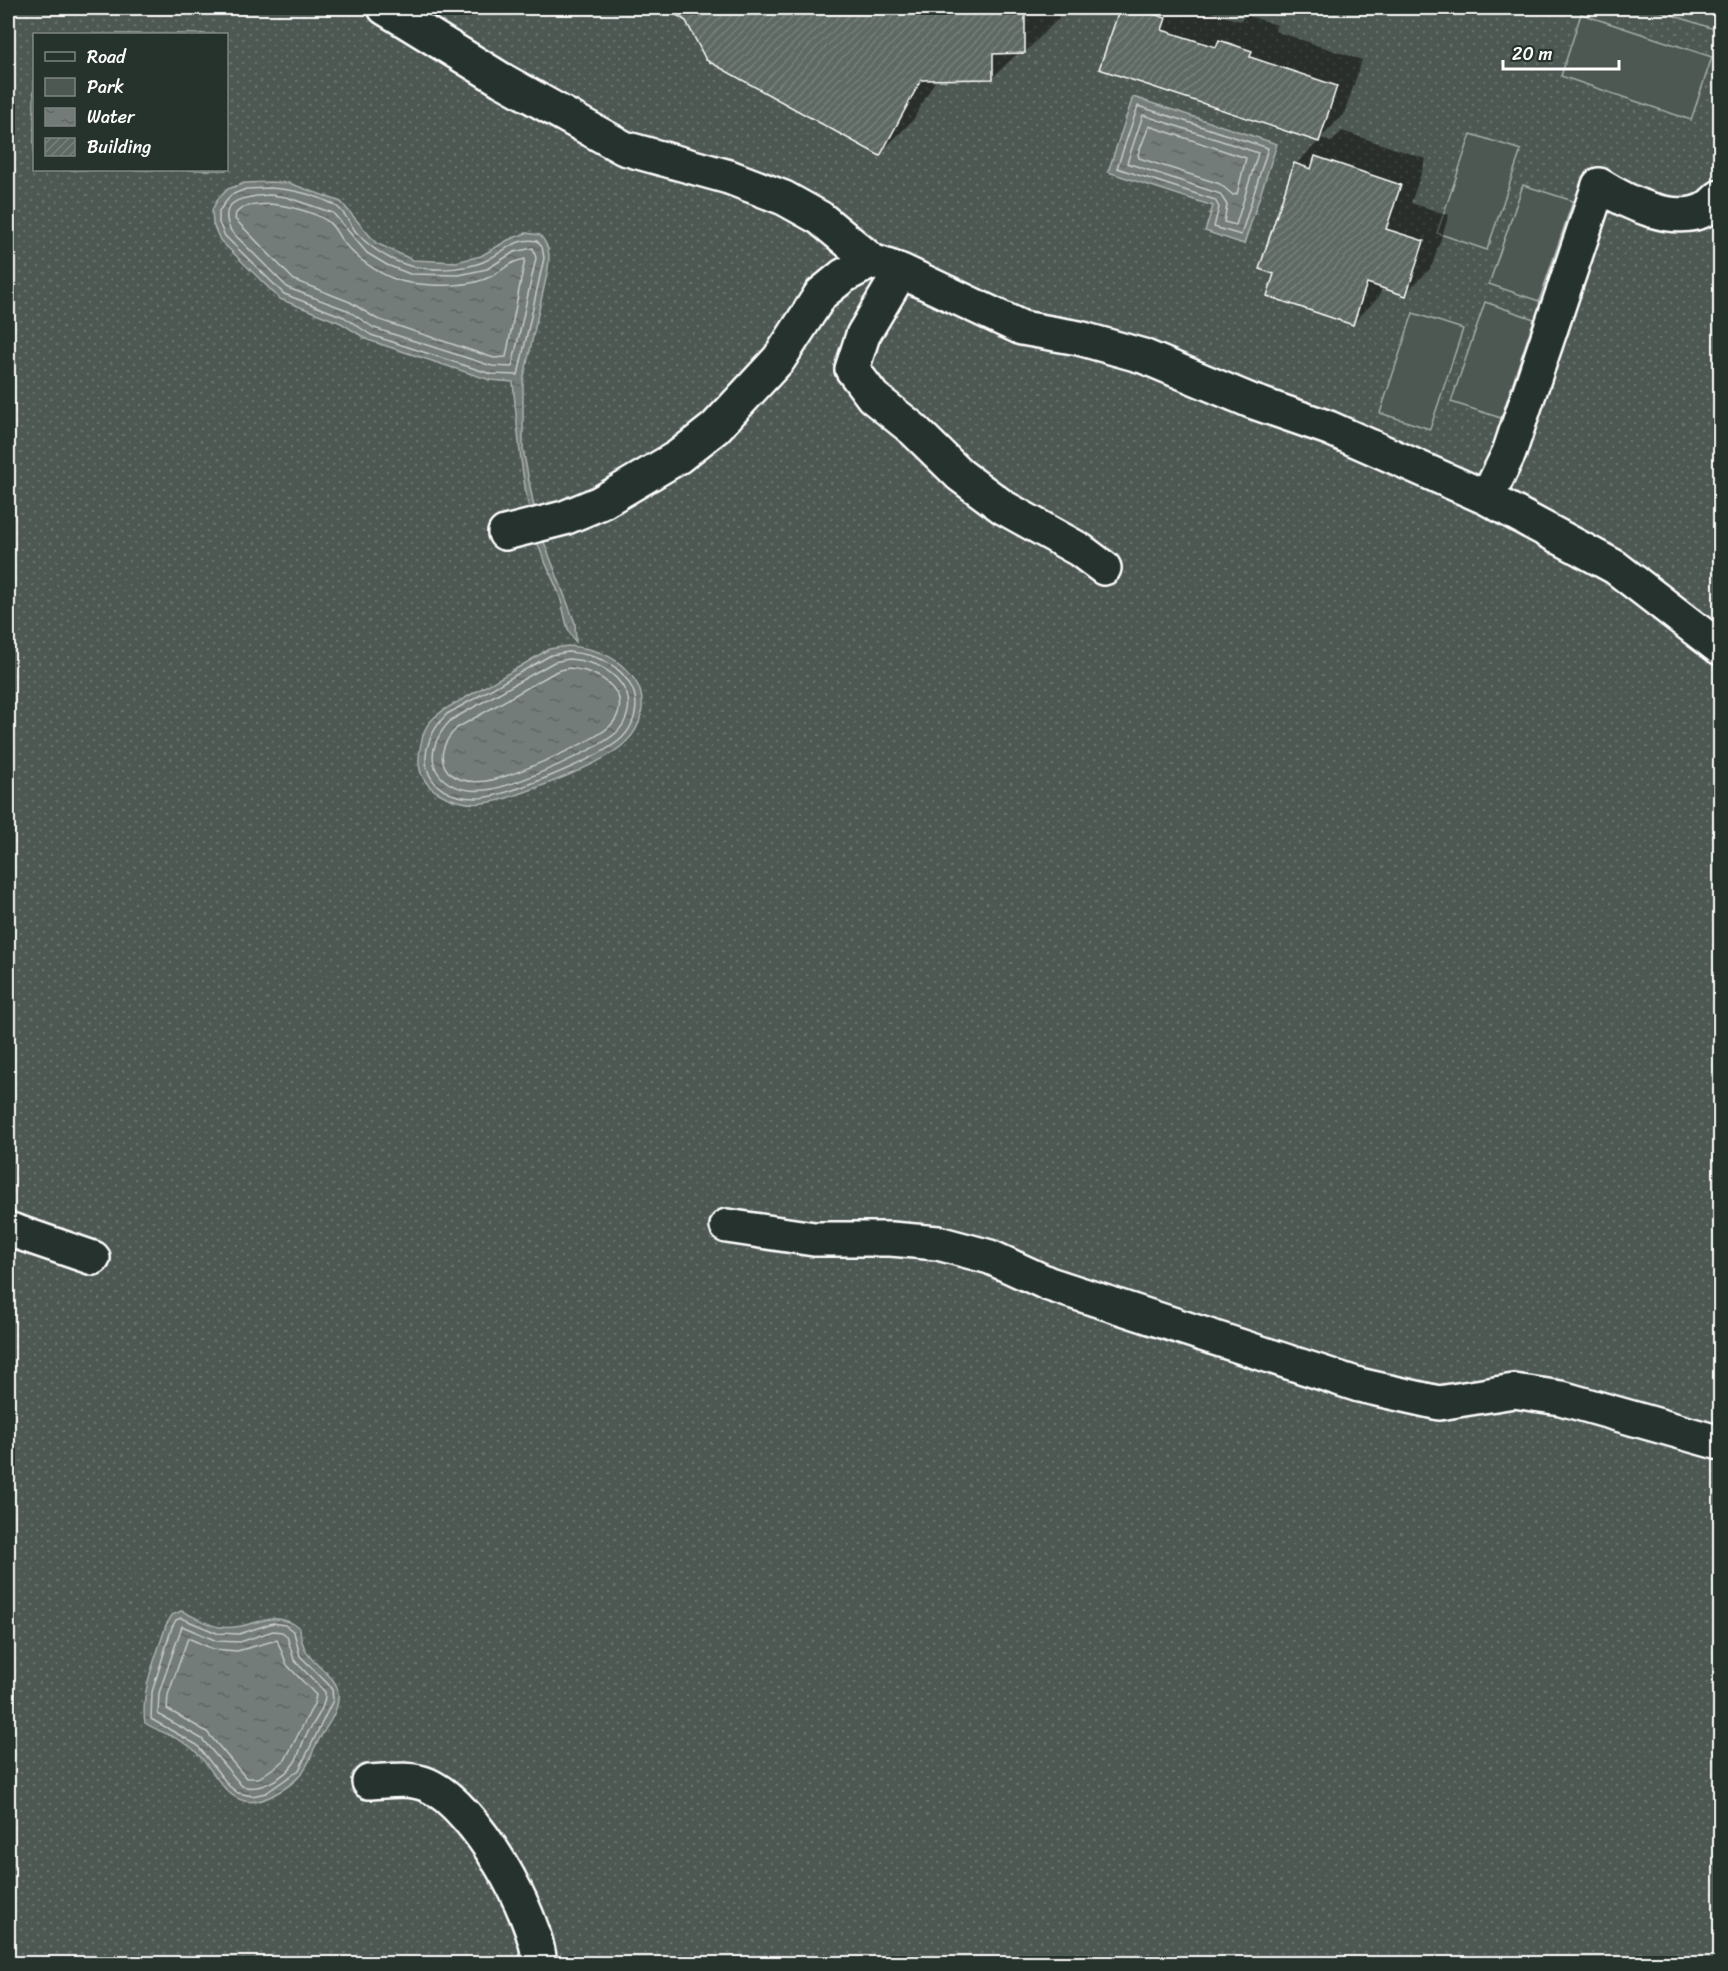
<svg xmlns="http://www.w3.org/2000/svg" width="1728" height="1971" font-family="Sriracha,sans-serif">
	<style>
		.grass { fill: url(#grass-dots); stroke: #a6aca9; stroke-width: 1.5; fill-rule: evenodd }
		.green { fill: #4d5853; stroke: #a6aca9; stroke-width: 1.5 }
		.water { fill: url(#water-ripples); stroke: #abb0ae; stroke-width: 1.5 }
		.shadow { fill: #0007 }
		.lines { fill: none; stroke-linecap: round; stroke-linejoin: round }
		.shore { stroke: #c7cac9; stroke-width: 1.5 }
		.building { fill: url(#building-hatch); stroke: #fff; stroke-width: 1.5 }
		.minor-casing { stroke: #fff; stroke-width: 38 }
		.minor { stroke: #26332d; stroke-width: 33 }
	</style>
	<defs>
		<pattern id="grass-dots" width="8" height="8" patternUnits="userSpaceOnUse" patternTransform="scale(1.5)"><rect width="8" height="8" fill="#4d5853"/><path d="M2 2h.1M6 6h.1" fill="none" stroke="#68716d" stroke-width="1.8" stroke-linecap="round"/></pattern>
		<pattern id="water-ripples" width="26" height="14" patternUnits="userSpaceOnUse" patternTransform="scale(1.5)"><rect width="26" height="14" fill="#737b78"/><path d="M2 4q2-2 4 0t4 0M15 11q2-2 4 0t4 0" fill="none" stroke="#606462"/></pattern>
		<pattern id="building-hatch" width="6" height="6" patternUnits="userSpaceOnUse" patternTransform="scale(1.5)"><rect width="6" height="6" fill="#5f6964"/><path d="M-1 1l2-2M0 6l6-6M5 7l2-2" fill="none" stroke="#77807b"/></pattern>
	</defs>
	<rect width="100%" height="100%" fill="#333f3a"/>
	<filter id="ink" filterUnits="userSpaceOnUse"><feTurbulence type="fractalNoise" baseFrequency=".0167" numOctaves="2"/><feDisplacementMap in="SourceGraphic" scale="12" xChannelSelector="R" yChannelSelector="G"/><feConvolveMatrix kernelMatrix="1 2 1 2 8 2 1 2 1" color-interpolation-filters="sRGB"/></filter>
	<g filter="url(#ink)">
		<path class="grass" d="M8,8H1720V1963L8,1964ZM34,34H226V170H34Z"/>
		<path class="green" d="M1651,8H1720V31Z
			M1581,14L1712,57L1691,120L1561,76Z
			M1471,134L1521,150L1487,250L1437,233Z
			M1523,185L1573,201L1539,301L1489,284Z
			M1485,302L1534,319L1501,418L1451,402Z
			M1413,313L1463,329L1430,429L1380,413Z"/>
		<path class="water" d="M1133,97L1277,144L1244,244L1205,231L1213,206L1108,172Z
			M270,182L289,183L341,202L376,243L413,260L456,262L481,256L508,240L526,233L540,235C551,248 550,258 547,274L523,381V449L533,502L544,542L575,623L576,642C564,629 565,610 559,594C552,576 542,558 536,538C522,487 518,435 513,382L490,380L368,340L341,323L280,299L220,240L213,224L212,210L218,199L228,189L245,183Z
			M568,646C595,648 618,656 634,679C648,698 643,726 626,742C604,764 538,788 507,798C483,806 459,806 437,792C425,785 418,772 419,758C420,747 422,732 429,723C441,709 455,704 470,695C497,680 523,665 549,649Z
			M181,1611C194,1616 208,1626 220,1627C254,1631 269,1606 300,1628C301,1666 336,1670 338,1692C341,1716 319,1732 312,1754C305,1773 295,1783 277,1793C230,1821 221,1775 193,1749C180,1737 160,1733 145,1723C140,1690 157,1656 166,1625L172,1615Z"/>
		<path class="shadow" d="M680,8H1058L1059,18L1025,52H1019L992,78L936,79L913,120L879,154L677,14Z
			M1122,8H1197L1240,21L1246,15L1277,25L1275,31L1362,60L1344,114L1321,138L1332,142L1342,131L1426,159L1411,203L1449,215L1431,268L1405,294L1382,287L1379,297L1353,323L1276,273L1296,164L1320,140L1101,68Z"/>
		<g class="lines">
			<path class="shore" d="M1138,106L1268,148L1241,235L1214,227L1219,207L1215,200L1117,168Z
				M1143,115L1258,153L1236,225L1224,222L1227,205L1220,194L1127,163Z
				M1149,126L1246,158L1237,194L1233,195L1220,184L1139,158L1138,154Z
				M270,188C291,189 318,195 336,206C345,212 350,224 356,232C370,248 389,260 410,266C431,271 463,270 483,262C502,254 516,236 537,241L542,247L544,258L518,375L491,374L371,335L344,317L284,294L225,236L219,223V211L231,195L246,189Z
				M270,195L286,197L333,213L367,253L387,265L410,274L459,275L487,269L514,252L533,248L536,258L512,367L492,366L374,328L347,310L288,288L231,231C215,199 247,196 270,195Z
				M270,204C285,205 315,212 327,221C335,226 338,236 344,243C360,262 385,279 410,283C436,286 469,288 492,276C503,270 513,260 525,259L506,357L494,358L377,319L350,302L294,280L235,219L236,213C245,204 257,205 270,204Z
				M568,652C594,654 620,663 632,688C640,704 635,725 622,738C600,758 505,798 476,798C420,798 412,749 447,714L551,655Z
				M569,659C592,661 615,669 626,692C632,705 627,723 616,733C595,751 513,787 486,790C437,795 415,757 451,720L554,662Z
				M569,668C588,670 605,676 616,692C623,703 619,717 610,726C593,742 510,778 486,781C446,787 427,757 457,728L557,671Z
				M181,1618L217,1633L239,1634L273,1623L285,1625L294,1632L300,1656L328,1684L332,1690L333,1700L299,1770L266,1793L252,1796L238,1793L229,1786L197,1745L151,1719L152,1692L172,1627L176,1620Z
				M182,1626L217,1641L240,1642L273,1631L282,1632L287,1636L294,1660L325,1692C326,1708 314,1721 307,1734C301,1743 300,1755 294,1763C284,1778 259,1792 242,1786L202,1739L158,1714L159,1693Z
				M188,1638L213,1649L237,1651L277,1640L287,1665L316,1695L314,1704L285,1760L259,1778H246L207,1732L167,1709L168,1695Z"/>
		</g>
		<path class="building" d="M679,8H1025V53L993,54V79L921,80L880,156L706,60L686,21L675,14Z
			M1120,8H1134L1166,18L1162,30L1216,47L1219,40L1252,51L1250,57L1337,86L1319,142L1099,69Z
			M1315,156L1401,185L1386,229L1424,241L1406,296L1367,283L1353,325L1267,296L1274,274L1259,269L1294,163L1311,169Z"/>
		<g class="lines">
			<defs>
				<path id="minor" d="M385,8L502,80L624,148L729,177L784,198L820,218L872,261L901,271L863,335L852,369L873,397L913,429L960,475L1003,507L1080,550L1104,568
					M901,271L1022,328L1079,338L1143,356L1251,401L1329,428L1487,498L1615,567L1720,648
					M1487,498L1509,453L1599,185C1626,202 1674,226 1706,209C1711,206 1716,200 1720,197
					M505,533L564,518L600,503L678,457L715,428L779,359L821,294L843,276L872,261
					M727,1226L814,1239H891L938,1243L990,1257L1049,1284L1359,1385L1439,1403L1514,1391L1561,1398L1720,1443
					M8,1229L93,1258
					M369,1782C388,1781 410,1777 428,1785C476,1807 535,1912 540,1964"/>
			</defs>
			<use href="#minor" class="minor-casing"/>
			<use href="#minor" class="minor"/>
		</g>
	</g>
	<rect width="1728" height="1971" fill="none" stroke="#26332d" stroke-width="30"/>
	<rect x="15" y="15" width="1698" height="1941" fill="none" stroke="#fff" stroke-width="2" filter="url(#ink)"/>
	<rect x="33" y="33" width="195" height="138" fill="#26332d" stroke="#7d8581" stroke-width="1.5"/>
	<rect x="45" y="52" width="30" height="9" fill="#26332d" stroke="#7d8581" stroke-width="1.5"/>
	<text x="87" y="63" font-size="18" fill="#ffffff">Road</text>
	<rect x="45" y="78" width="30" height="18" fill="#4d5853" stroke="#7d8581" stroke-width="1.5"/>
	<text x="87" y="93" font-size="18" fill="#ffffff">Park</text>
	<rect x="45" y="108" width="30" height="18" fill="url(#water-ripples)" stroke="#7d8581" stroke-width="1.5"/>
	<text x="87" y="123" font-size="18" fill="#ffffff">Water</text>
	<rect x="45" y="138" width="30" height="18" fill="url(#building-hatch)" stroke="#7d8581" stroke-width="1.5"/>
	<text x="87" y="153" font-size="18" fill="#ffffff">Building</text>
	<path d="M1503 60v9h116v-9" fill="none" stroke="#ffffff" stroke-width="3"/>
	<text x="1512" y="60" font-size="18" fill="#ffffff" stroke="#26332d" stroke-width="4.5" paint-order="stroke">20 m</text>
</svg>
